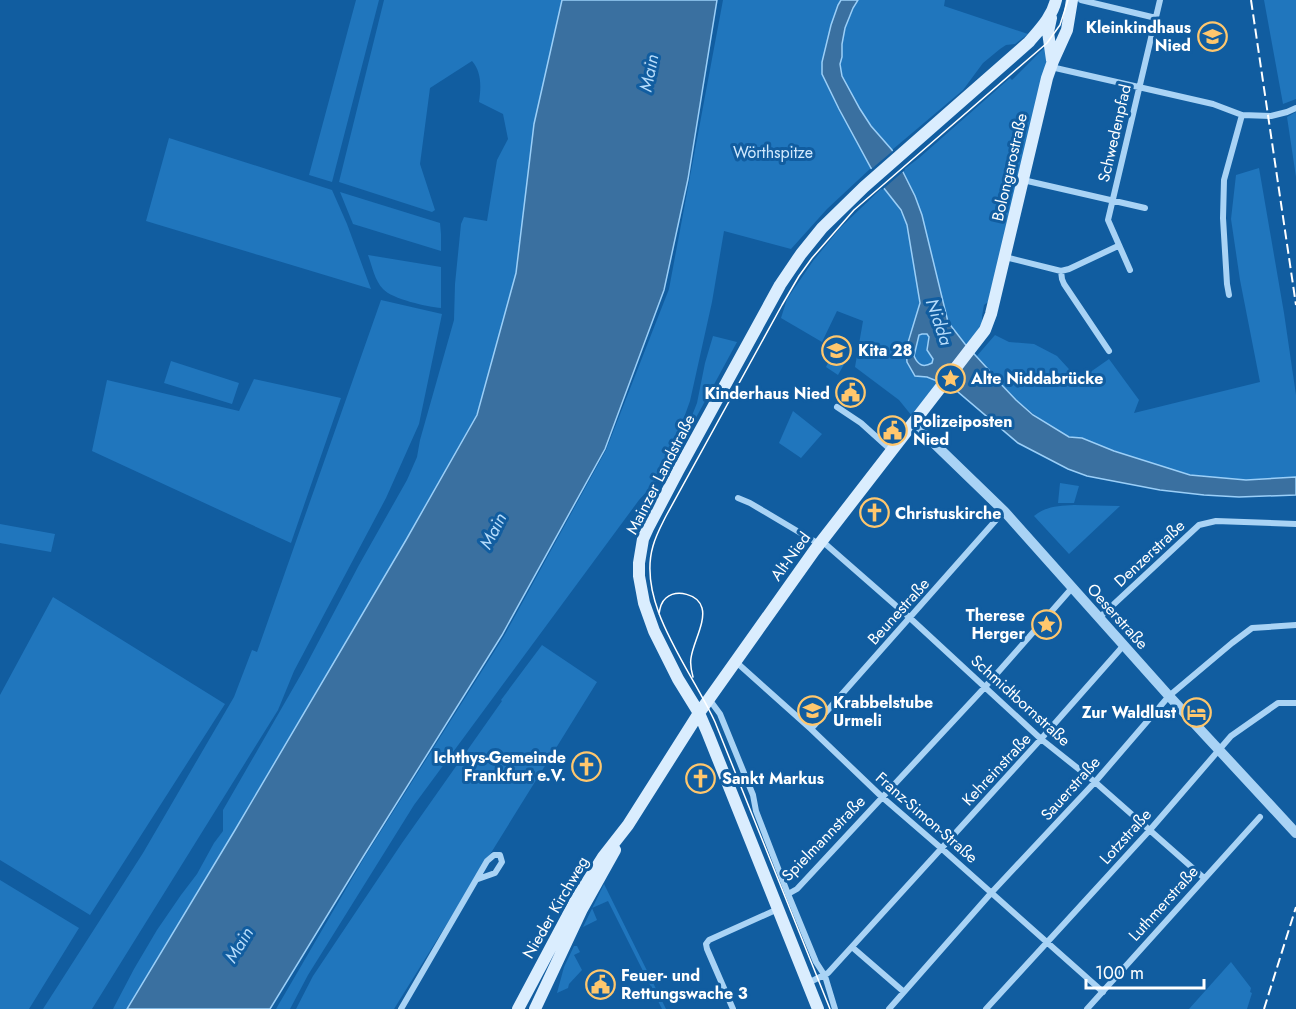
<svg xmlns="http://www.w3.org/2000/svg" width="1296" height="1009" font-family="Jost,sans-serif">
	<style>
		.green { fill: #2076bd }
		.water { fill: #3a70a0; stroke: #9bcff8; stroke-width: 1.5; fill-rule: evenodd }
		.pier { fill: #115da0 }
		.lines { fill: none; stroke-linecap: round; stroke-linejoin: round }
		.minor { stroke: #a9d3f5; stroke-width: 6 }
		.tertiary { stroke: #a9d3f5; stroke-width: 10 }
		.secondary { stroke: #daedfe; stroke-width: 12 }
		.tram { stroke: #fff; stroke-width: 1.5 }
		.rail { stroke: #fff; stroke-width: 2; stroke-dasharray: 10 4.5; stroke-linecap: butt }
		.labels { text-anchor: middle; stroke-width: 6; stroke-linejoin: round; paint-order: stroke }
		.poi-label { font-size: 16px; font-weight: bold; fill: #fff; stroke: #115da0; text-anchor: start }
		.street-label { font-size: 16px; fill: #fff; stroke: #115da0 }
		.park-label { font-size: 16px; fill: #d2eafe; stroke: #115da0 }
		.water-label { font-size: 18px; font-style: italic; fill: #b6dcfb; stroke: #115da0 }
	</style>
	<rect width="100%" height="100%" fill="#115da0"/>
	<path class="green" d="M356,0H379L332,182L309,175Z
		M384,0H562L534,124L520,241H518L520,242L516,273L477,415L406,540L235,830L127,1009H113L134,969L157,930L181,895L197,874L214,843L223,831V810L303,671L359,565L407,480L417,457L420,440L454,320L455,284L461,224L464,217L487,221L497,160L508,139L503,114L479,102C481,88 482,72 472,61L430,88L420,164L435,210L432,212L339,182Z
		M723,0H841L838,5L831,25L822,62V74L839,109L871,168L827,209L791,249L724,231L712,302L690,401L667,465L660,477L639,500L414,805L308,975L290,1009H276L364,858L504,636L606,450L669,289Z
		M858,0H945L944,6L1028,34L1015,44L1006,45L1000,49L983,63L963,90L892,150L871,126L860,109L842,76L840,64L842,57V44L845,28L853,8Z
		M1264,0H1296V99L1283,104Z
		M1045,47L1049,55L988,302L984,305L982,316V324L967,346L948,322L915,196L903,170L919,158L1010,78L1012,80Z
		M1296,112V177L1287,117Z
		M169,138L332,190L347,224L371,289L146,221Z
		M1259,168L1284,313L1296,395V477L1246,480L1190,475L1114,451L1082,438L1069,437L1045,423L1016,400L976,357L995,335L1009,342L1034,344L1057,356L1079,380L1109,359L1139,400L1134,413L1260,382L1240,280L1231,219L1236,175Z
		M883,187C892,199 901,209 906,223C909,229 921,301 920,305C913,337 897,342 915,376L927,377L939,381L912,416L899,400L855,367L863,321L837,311L822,342L781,318L787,299L813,261L840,228Z
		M340,192L440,223L441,234V251L353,224Z
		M368,255L441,267V308C428,307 392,299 383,289C375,281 372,266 368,255Z
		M381,300L442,314L419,424L386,498L294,671L278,710L92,1009H43L143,853L234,697L252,650L257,652Z
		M921,334H927L929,337L927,350L933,359L932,363C923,368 918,365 914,356L919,335Z
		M713,336L737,342L678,451L697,403L705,363Z
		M833,353L847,359L838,375L826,367Z
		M171,361L239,383L232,404L164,383Z
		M254,379L341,398L291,543L92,451L107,380L239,411Z
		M793,411L822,434L801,458L779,443Z
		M1060,483L1079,486L1074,503H1058Z
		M1074,505L1120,506L1069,554L1034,516C1046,506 1059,506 1074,505Z
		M0,524L55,534L51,552L0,543Z
		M53,597L225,704L90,915L0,860V695Z
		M542,645L597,682L394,1009H296L313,976L402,843L502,701L501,700Z
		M0,880L79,928L29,1009H0Z
		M604,884L666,1009H662L608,901L592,908L597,920L583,927Z
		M574,946H577L580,952L574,955L582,970L569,984L568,988L557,993L564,967Z
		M1231,962L1251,988L1250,992L1252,993L1247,1009H1189Z"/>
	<path class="water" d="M562,0H717L688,179L664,290L605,449L502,635L363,857L270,1009H127L235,830L406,540L477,415L516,273L534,124Z
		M841,0H858L853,8L845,28L842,44V57L840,64L842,76L860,109L871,126L892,150L915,196L922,215L948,322L965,344L987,368L998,381L1016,400L1033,415L1069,437L1082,438L1114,451L1190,475L1246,480L1296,477V495L1239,497L1204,495L1160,490L1087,476L1068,469L1018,443L952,387L927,377L915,376L907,362L906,349L920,303L907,225L901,210L883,187L871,168L839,109L822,74V62L831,25L838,5ZM922,334H927L929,337L927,350L933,359L932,363C923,368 918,365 914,356L919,335Z"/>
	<path class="pier" d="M895,149L905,170L882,190L869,171Z"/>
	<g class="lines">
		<path class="minor" d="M1081,0L1156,18
			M1051,67L1213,104L1242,115L1271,116L1287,112L1296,108
			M1023,180L1145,208
			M1005,257L1061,271L1069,269L1118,246
			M1130,270L1108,220L1160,0
			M1061,271L1062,279L1064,284L1109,351
			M1229,295L1227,284L1223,218L1224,180L1242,115
			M837,407L861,423L892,451
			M738,498L750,503L819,544
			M822,541L910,618L1041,739L1095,782L1204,878
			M1099,618L1199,525L1216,521L1296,524
			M735,661L811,729L882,797L941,848L1103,992
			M709,699L720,714L753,795L756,811L788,894L816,962L825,976L835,1009
			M811,729L1004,511
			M788,894L797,889L985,687L1072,588
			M852,947L904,992
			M808,983L828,973L1041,739L1124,645
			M401,1009L487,861L494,855H500L502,862L495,873L478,879
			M733,1009L707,949L706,944L709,940L778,909
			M889,1009L992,892L1095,782L1169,696L1232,643L1252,628L1296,625
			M986,1009L1149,831L1231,736L1278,703H1296
			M1087,1009L1260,817"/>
		<path class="tertiary" d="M913,423L1004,511L1169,696L1296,833"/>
		<path class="secondary" d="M1051,18L1048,32L1052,60
			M518,1009L576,900L603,857L628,825L699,713L814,551L985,330L991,314L1047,78L1053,61L1067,30L1072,0
			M535,1009L582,909L615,850
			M818,1009L708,734L699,713L678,679L654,631L644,603L639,576V563L643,539L648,528L678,471L780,285L801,254L822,228L864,187L1029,42C1040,29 1052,17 1056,0"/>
		<path class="tram" d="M659,614C660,608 661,602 666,598C677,589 698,594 702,608C706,622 693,643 691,658C690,664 691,670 693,677
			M830,1009L715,722C692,671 636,604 653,546C656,535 661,526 666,516L782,305L799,276L812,258L854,210L1047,43L1060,25L1068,0"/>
		<path class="rail" d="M1251,0L1296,305
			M1264,1009L1296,907"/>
	</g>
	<defs>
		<symbol id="school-ring" viewBox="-11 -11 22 22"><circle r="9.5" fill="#115da0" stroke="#ffc76d" stroke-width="1.5"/><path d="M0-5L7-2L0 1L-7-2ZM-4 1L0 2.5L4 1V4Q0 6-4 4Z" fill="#ffc76d"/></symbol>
		<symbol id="sight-ring" viewBox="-11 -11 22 22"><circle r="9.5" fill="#115da0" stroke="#ffc76d" stroke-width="1.5"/><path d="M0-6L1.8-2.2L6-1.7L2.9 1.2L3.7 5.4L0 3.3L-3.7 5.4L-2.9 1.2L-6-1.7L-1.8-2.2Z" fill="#ffc76d"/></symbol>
		<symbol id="civic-ring" viewBox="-11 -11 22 22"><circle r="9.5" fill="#115da0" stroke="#ffc76d" stroke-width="1.5"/><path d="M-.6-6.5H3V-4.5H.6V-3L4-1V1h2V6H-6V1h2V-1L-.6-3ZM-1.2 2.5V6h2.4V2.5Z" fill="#ffc76d"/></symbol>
		<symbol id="church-ring" viewBox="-11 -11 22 22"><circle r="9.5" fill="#115da0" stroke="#ffc76d" stroke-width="1.5"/><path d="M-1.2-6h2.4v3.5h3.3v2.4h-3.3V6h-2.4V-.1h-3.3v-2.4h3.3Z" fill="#ffc76d"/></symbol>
		<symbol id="hotel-ring" viewBox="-11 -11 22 22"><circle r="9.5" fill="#115da0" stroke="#ffc76d" stroke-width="1.5"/><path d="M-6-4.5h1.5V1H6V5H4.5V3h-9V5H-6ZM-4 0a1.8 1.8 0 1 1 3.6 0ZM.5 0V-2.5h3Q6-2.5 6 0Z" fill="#ffc76d"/></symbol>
	</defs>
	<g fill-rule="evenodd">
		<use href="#school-ring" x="1196" y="20" width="33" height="33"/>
		<use href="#school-ring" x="820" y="334" width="33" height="33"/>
		<use href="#sight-ring" x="934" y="362" width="33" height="33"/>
		<use href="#civic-ring" x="834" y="376" width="33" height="33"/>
		<use href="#civic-ring" x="876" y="414" width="33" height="33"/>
		<use href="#church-ring" x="858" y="496" width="33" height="33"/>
		<use href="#sight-ring" x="1030" y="608" width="33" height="33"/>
		<use href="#school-ring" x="796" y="694" width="33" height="33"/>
		<use href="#hotel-ring" x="1180" y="696" width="33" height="33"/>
		<use href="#church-ring" x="570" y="750" width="33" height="33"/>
		<use href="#church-ring" x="684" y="762" width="33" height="33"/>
		<use href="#civic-ring" x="584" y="968" width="33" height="33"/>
	</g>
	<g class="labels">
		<g class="poi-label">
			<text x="1191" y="33" text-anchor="end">Kleinkindhaus<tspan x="1191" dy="18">Nied</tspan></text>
			<text x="858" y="356">Kita 28</text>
			<text x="971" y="384">Alte Niddabrücke</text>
			<text x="830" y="399" text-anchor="end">Kinderhaus Nied</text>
			<text x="913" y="427">Polizeiposten<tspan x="913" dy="18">Nied</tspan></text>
			<text x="895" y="519">Christuskirche</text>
			<text x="1025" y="621" text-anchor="end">Therese<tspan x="1025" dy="18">Herger</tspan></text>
			<text x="833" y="708">Krabbelstube<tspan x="833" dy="18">Urmeli</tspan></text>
			<text x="1176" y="718" text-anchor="end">Zur Waldlust</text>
			<text x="566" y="763" text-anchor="end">Ichthys-Gemeinde<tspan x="566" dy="18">Frankfurt e.V.</tspan></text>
			<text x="722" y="784">Sankt Markus</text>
			<text x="621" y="981">Feuer- und<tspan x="621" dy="18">Rettungswache 3</tspan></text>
		</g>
		<g class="street-label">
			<text transform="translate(1114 133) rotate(-77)" y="6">Schwedenpfad</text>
			<text transform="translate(1009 167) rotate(-77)" y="6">Bolongarostraße</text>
			<text transform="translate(660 474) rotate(-63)" y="6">Mainzer Landstraße</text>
			<text transform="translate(1149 553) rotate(-43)" y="6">Denzerstraße</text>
			<text transform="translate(790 556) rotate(-54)" y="6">Alt-Nied</text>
			<text transform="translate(898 611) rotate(-48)" y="6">Beunestraße</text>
			<text transform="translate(1118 616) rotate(48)" y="6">Oeserstraße</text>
			<text transform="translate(1021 700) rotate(42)" y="6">Schmidtbornstraße</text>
			<text transform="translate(996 769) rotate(-47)" y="6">Kehreinstraße</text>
			<text transform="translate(1070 788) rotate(-48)" y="6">Sauerstraße</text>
			<text transform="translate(927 817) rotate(41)" y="6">Franz-Simon-Straße</text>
			<text transform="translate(1125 836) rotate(-48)" y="6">Lotzstraße</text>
			<text transform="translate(823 838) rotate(-46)" y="6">Spielmannstraße</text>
			<text transform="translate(1163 903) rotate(-48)" y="6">Luthmerstraße</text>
			<text transform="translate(555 907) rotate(-60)" y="6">Nieder Kirchweg</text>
		</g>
		<g class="park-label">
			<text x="773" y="158">Wörthspitze</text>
		</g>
		<g class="water-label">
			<text transform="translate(649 73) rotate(-79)" y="6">Main</text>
			<text transform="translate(939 322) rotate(71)" y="6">Nidda</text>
			<text transform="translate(493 531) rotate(-63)" y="6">Main</text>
			<text transform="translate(239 945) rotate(-59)" y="6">Main</text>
		</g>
	</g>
	<path d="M1086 979v9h118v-9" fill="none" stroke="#ffffff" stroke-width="3"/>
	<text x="1095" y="979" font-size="18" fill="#ffffff" stroke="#115da0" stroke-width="4.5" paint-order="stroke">100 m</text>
</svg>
